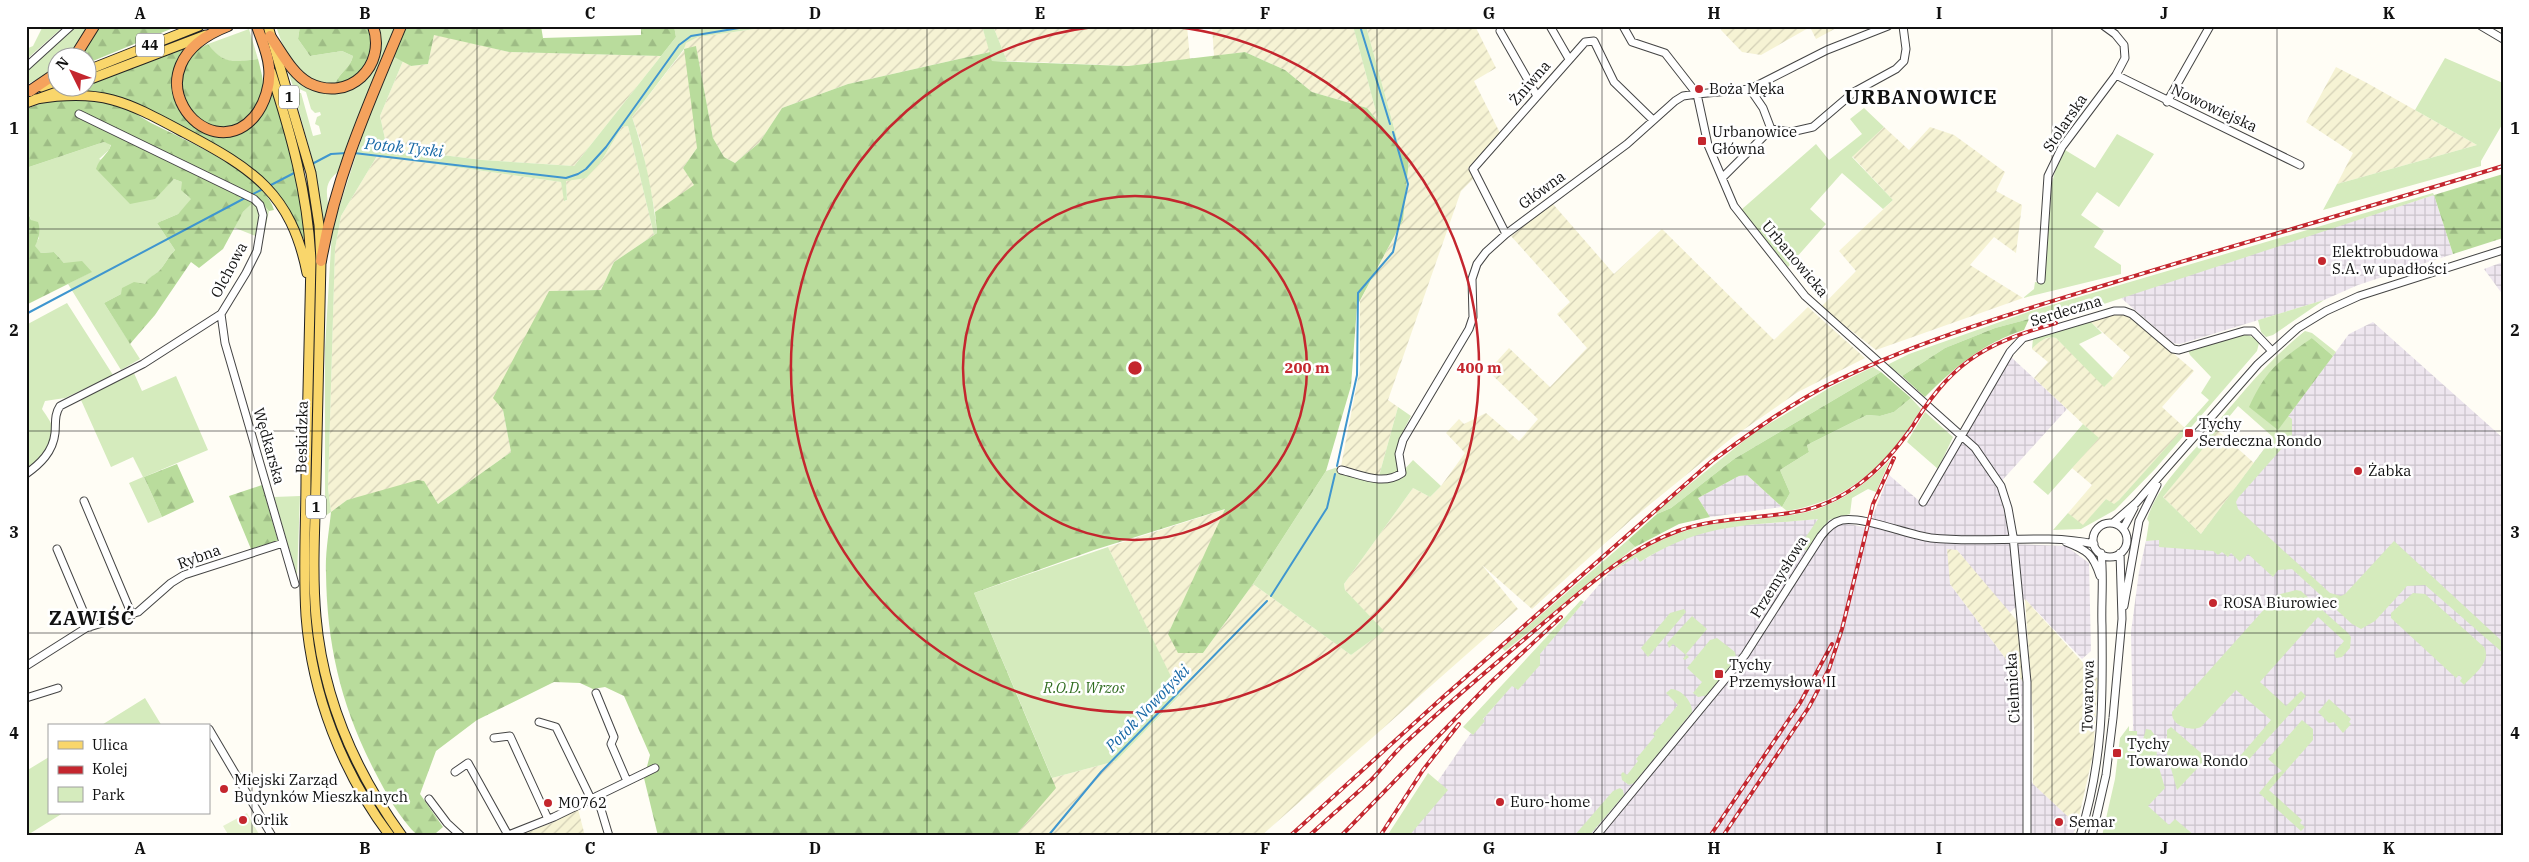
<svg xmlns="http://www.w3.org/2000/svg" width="2529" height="862" font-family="'IBM Plex Serif',serif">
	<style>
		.industrial { fill: url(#industrial-grid) }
		.farmland { fill: url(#farmland-furrows) }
		.green { fill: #d5ebbd; fill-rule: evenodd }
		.forest { fill: url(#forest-firs) }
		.pitch { fill: #e6f2cf }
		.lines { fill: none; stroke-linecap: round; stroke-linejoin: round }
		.stream { stroke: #3f96cf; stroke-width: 2 }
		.minor-casing { stroke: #444; stroke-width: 9 }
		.major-casing { stroke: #222; stroke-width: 11 }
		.highway-casing { stroke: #222; stroke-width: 12 }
		.minor { stroke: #fff; stroke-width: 7 }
		.major { stroke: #f9d66b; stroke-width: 9 }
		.highway { stroke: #f5a25d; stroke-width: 10 }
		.rail-casing { stroke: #c4262e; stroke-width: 4 }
		.rail { stroke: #fff; stroke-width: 2; stroke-dasharray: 5.5; stroke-linecap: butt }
		.grid { fill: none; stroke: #111; stroke-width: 1; stroke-opacity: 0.55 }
		.ring { fill: none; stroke: #c4262e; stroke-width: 2.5 }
		.poi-dot { fill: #c4262e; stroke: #fff; stroke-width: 2 }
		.labels { text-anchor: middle; stroke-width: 5; stroke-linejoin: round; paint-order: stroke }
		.shield { fill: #fff; stroke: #585858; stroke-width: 1 }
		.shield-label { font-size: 14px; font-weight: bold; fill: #111 }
		.street-label { font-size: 15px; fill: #111; stroke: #fff }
		.poi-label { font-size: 15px; fill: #111; stroke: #fff; text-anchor: start }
		.park-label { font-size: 15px; font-style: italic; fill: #2f6b1f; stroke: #fff }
		.water-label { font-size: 16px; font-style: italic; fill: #1768a6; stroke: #fff }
		.district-label { font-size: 20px; font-weight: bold; letter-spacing: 1px; fill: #111; stroke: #fff }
		.centre { fill: #c4262e; stroke: #fff; stroke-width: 2.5 }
		.ring-label { font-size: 15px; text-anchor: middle; font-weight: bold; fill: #c4262e; stroke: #fff; stroke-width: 5; stroke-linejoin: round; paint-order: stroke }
		.neatline { fill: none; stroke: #111; stroke-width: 2 }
		.grid-label { font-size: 16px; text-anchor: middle; font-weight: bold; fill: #111 }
	</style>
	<defs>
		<pattern id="industrial-grid" width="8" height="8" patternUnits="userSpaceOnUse" patternTransform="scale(1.25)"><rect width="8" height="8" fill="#eee6ef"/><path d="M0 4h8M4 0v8" fill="none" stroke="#cbc4cc"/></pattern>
		<pattern id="farmland-furrows" width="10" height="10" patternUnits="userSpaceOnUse" patternTransform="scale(1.25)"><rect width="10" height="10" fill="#f6f3d4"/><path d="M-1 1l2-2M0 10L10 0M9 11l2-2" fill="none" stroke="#d2cfb5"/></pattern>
		<pattern id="forest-firs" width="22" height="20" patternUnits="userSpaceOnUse" patternTransform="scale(1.25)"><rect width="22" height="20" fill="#b9dc9c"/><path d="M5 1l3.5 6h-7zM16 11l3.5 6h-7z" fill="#9ebc85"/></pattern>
	</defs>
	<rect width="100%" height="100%" fill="#fffdf5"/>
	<path class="industrial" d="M2434,195L2453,254L2358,285L2324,300L2180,344L2173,343L2120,297Z
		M2503,262V295L2484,269Z
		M2373,322L2503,438V836H2112L2126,789L2133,727L2131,632L2139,572L2146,541L2201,534L2349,334Z
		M2011,357L2067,409L1997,486L2004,510L2010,544L2066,546L2089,563L2091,651L2082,659L2025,599L2009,613L1957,550L1950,584L2023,682L2024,775L2077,825L2072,836H1392L1438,781L1471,733L1610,572L1636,557L1640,562L1675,541L1721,527L1819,519L1799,547L1807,551L1829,520L1868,528L1889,475L1924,505Z
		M1747,475L1782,507L1710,517L1698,498L1739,476Z"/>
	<path class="farmland" d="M777,26H982L990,52L848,84L782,108L759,143L735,163L724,157L713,138L696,46L697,148L683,168L695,185L655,212L641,143L632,117L684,50L685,43L698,37Z
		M993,26H1187L1190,59L1128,66L1007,61Z
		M1212,26H1353L1379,123L1367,108L1312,92L1285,70L1245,52L1214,56Z
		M1366,26H1475L1496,68L1474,81L1500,133L1468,168L1474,178L1461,191L1388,400L1398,407L1379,476L1341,466L1360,368V301L1403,220L1409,159L1399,146Z
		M1725,26H1840L1816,39L1810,27L1761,55L1742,52L1721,30Z
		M434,34L509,52L661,56L574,166L482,160L387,148L380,116L403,61L411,66L428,64Z
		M2336,67L2367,83L2477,145L2337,184L2353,153L2306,122Z
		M628,126L654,235L614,262L601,290L549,291L537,318L503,410L511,452L438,504L424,482L347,500L331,512L328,488L335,249L341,216L377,156L561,182L565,201L567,200L566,181L600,163L622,127Z
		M1884,127L1909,150L1930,127L1954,135L2005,172L1996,191L2022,205L2016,253L1994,237L1970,265L2023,298L1876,350L1821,307L1856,271L1839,251L1893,200L1852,156Z
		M1553,204L1614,274L1662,229L1774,340L1808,307L1865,358L1798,392L1733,437L1632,519L1532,609L1482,565L1518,609L1261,836H1015L1055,788L1052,778L1116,761L1180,696L1108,547L1226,509L1168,634L1203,653L1253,584L1351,655L1383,631L1345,590L1344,584L1413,488L1430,497L1441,486L1465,453L1446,433L1459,419L1464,424L1486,413L1519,441L1538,419L1488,371L1509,348L1550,387L1587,348L1557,314L1570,302L1511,236Z
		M2116,312L2131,317L2194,371L2162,407L2185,428L2119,500L2114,505L2106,499L2083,526L2068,513L2092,485L2072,468L2098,438L2034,378L2048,362L2032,349L2038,341L2052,337L2056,338L2105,386L2130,357L2090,321Z
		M2217,430L2254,463L2201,534L2163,497Z
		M1947,549L1957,550L2018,622L2023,682L1950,584Z
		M2025,599L2098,679L2093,755L2077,825L2033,784L2034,728Z
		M578,809L585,836H518L552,823Z"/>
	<path class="green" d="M43,26H64L26,60V49L33,46Z
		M72,26H90L70,57L58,58L57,69L26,85V69L61,40Z
		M276,26H300L298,39L310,56L342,51L353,56C350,69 339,72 335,85C327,83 315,83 308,79C291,68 282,45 276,26Z
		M376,26H398L341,170C313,188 338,205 323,223L314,166L294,93H301L313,136L321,134L319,126L315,124L317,117L321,115L320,112L315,113L311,109L306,92L293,86L286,67L330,93L379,55L381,43Z
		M674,26H777L698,37L686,43L684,49L632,117C645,154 653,194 657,233L654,235L628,126L622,127L600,163L586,178L566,181L567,200L564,201L561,182L377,156L341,216L335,249L328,488L331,512L325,516V348L332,230L366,124L394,57L403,61L380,116L387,148L482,160L574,166L676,37Z
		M982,26H993L1007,61H992Z
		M1353,26H1366L1399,146L1379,123Z
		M249,29L258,59C232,62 225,66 208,44Z
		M2445,58L2503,83V123L2481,161V166L2323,210L2337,184L2477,145L2415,110Z
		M1864,108L1884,127L1852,157L1893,200L1883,209L1842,173L1810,209L1826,224L1788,267L1741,210L1816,144L1829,160L1862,134L1850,119Z
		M2117,134L2154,154L2119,207L2097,192L2081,215L2104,231L2094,247L2121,265V274L2023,298L2034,289L2035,282L2044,283L2052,183L2056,168L2065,150L2095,168Z
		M104,142L111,144L109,150L99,159L165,188L174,179L182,182L186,195L192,199L178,214L157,223L175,250C169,256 165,264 160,270C154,276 149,277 145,284L138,285L104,303L140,359L121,370L68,284L91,272L64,263L54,252L41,253L34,246L39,238L26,208V168Z
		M2433,193L2434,195L2031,328L2033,318L1995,328L1945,348L1902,376L1887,365L1909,354L2031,311Z
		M258,198L269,211L263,239L233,227L243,212Z
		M2324,300L2273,335L2266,337L2261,332L2258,320Z
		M67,303L113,375L65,398L45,401L42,409C45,414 51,421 52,427C55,445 38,460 26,470V325Z
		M2090,321L2102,333L2079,344L2113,378L2104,387L2056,338C2047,335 2038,342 2032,349L2033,338Z
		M2305,331L2312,333L2336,352L2333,356L2312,338L2288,416L2292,419V437L2238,498L2236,502L2238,509L2330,593L2341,596L2345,594L2394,541L2503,642V653L2425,585L2407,586L2375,621L2361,629L2352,624L2292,569L2278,570L2273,577L2248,554L2240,562L2231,553L2228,557L2222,552L2218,555L2213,551L2159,547V540L2146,541L2149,522L2147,519C2158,486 2184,462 2206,436C2239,397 2265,363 2305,331ZM2238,406L2273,437L2201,534L2163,497Z
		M2241,334C2248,335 2254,336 2259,343L2257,351L2155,469L2115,510L2081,529L2053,530L2068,513L2083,525L2106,499L2114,504L2119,500L2209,400L2201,393L2211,377L2190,355L2188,350Z
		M1873,367L1881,372L1734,459L1671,508L1657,514L1655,512L1755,432L1831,387Z
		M133,371L142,391L176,376L208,450L144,477L162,517L148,523L129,483L143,477L133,457L111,467L81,400Z
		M1911,398L1921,409C1888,463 1852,500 1787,511L1782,507L1790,493L1780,470L1809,452L1807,445L1867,415L1880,416L1894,412Z
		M1398,407L1411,416C1401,436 1389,451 1402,472L1413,460L1441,486L1430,497L1413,488L1344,584L1345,590L1384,631L1351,655L1253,584L1326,471L1341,466L1379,476Z
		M1925,412L1953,437L1938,469L1907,442Z
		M2083,424L2099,438L2048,495L2033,482Z
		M1890,460L1876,492L1868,489L1852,498L1850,514L1829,520L1807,551L1799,547L1818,519C1748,526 1703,522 1640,562L1636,557L1610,572C1636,551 1665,536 1698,527C1733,519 1771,520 1807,512C1840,504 1867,483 1890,460Z
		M300,496L297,576L274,497Z
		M1628,540L1635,547L1505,651L1502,648Z
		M1108,547L1180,695L1116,761L1052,778L974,593Z
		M2296,590L2301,591L2348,633L2351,637L2350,648L2342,657L2336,658L2334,653L2344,641L2318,617L2260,682L2286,706L2301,691L2306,696L2243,766H2238L2235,762L2271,720L2236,690L2201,727C2190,732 2171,726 2172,712L2277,595Z
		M2413,593L2425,594L2484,647C2492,662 2474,674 2464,685L2460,681L2462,678L2459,675L2456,678L2391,618V613Z
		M1581,600L1584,602L1540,654V665L1518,690L1512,686L1483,719L1485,721L1473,735L1463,727Z
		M1684,609L1686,612L1648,657L1641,648L1670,613Z
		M1692,616L1707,629L1686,654L1689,657L1685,660L1683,659L1686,655L1673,644L1669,648L1667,643Z
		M1717,638L1735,652L1736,658L1708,695L1698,697L1682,684L1693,693L1702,682L1687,668L1710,640Z
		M1671,689C1681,689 1693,702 1692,712L1634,783L1629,785L1622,780L1621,774L1623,772L1627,775L1638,761L1636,759L1655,736L1653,734L1678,705L1666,693Z
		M145,698L162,726H100Z
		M2329,699L2351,719L2349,722L2351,724L2343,733L2334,722L2329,723L2318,712Z
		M2302,720L2313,729V740L2269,790L2302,820L2300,823L2305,827L2301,831L2259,793L2274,775L2282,771L2268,759Z
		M2129,726V731H2137V740H2143L2146,729L2151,730L2156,737L2157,761L2165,788L2148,806L2169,825L2175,819L2195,836H2102L2115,779L2120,738Z
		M2171,727L2207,758L2177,790L2167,754V730Z
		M49,757V813H63L26,836V771Z
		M1428,773L1448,790L1409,836H1387Z
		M1620,788L1623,790L1624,795L1589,836H1574L1613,791Z"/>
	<path class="forest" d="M97,26H178L88,63V58H78Z
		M300,26H369C381,56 364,78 335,85C339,72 350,69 353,56L342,51L310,56L298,39Z
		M404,26H541L543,38L641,35V26H674L676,37L661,56L509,52L434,35L428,64L411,66L394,57Z
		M208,44C225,65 232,62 258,59C260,67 263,77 263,85C263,100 246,124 231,128C225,130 217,128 212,126C190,120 177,101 182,77C186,59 191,52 208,44Z
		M189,46C171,71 163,105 194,125C200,129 209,131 216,134L255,121L271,87C286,137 302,185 306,237L301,240C281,203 271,184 237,157L97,92L73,90L88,88V85Z
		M696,46L713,138L724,157L735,163L759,143L782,108L848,84L990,52L992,61L1128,66L1245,52L1285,70L1312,92L1367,108L1409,159L1403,220L1357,306L1351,386L1326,471L1253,584L1203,653H1178L1168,634L1225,509L1094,550L974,593L1056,788L1015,836H658L644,778L650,755L624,696L605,687L593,689L580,683L554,682L477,720L436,751L420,794L443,827L436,833L438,836H418C399,818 386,793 374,770C341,705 327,646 326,573C325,553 329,532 331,512L347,500L418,480L424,481L438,504L511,452L503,410L493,398L549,291L601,290L614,262L657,233L655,212L694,185L683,168L697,148L684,49Z
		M72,97C85,99 98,99 110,102C124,105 139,116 151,123C185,140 263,173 274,210L269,211L258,198L243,212L223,249L199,268L191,262L155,315L130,344L104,303L121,294L122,288L134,282L145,284C149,276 154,276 160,270C165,264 169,256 175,250L157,223L178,214L191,199L181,190L182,182L174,179L155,199L130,204L96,169C99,158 108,155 111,145L104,142L26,168V109L53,99Z
		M2503,174V238L2453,254L2434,195Z
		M26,208L31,220L38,222C41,231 39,238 35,246L41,253L54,252L64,263L82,261L92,272L26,305Z
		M2029,319L2024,330C1983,343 1955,367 1925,397L1902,376L1945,348L1995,328Z
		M2312,338L2333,356L2278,430L2249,407C2267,368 2278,362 2312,338Z
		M1881,372L1911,398L1894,412L1880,416L1867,415L1807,445L1809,452L1780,470L1790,493L1782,507L1747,475L1739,476L1698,498L1710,517L1679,524L1635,547L1628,540L1657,514L1671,508L1734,459Z
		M177,464L194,502L162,517L144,477Z
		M262,485L278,541L251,549L229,496Z"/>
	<path class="pitch" d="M247,813L260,836H229L223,826Z"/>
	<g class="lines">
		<path class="stream" d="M1360,26L1390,124
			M354,153L566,178L578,174L586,169L606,147L679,45L691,36L751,26
			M312,164L331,154L347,153
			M269,186L296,172
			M251,195L263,189
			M26,314L245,198
			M1337,466L1357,375L1358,293L1393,252L1408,184L1393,132
			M1271,596L1327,508L1335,474
			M1048,836L1101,772L1267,601"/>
		<defs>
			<path id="minor" d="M1550,26L1569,59
				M1623,26L1632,42L1665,53L1697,94L1708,145L1734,206L1805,296L1975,448L2001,486L2008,508L2013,536L2027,682V836
				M2481,26L2503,39
				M1500,31L1537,96
				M26,67L71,26
				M2116,75L2300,165
				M1750,89L1763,108L1771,129
				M2167,102L2210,26
				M1771,129L1791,132L1813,127L1854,92L1896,69L1904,61L1906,49L1903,26
				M1723,177L1771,129
				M1506,234L1473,169L1585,42L1594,41L1614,82L1653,120
				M2041,280L2048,176L2062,147L2116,75L2125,58L2124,45L2115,34L2104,26
				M221,314L225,343L295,584
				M1341,470C1362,475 1383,486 1402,473L1399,454L1403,440L1469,329L1473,317L1472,279L1477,264L1486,252L1506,234L1627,144L1675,101L1683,96L1697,94L1750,89L1827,50L1888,26
				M26,474C40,464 53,452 55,433C56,423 54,415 60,406L143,364L221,314L246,273L257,251L263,215L260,205L254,199L79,114
				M84,501L132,615
				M1923,502L2010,352L2023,338L2114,311H2124L2132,314L2173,349L2179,350L2244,331H2253L2271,350
				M2113,523L2136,503L2258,364L2298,328L2326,311L2359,296L2503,250
				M2093 540a17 17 0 1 1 34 0a17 17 0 1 1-34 0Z
				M2123,529L2134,508
				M2066,542C2087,550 2093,554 2100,576
				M57,549L90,627
				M2124,606L2139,521L2157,485
				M26,666L86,628L138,612L171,583L184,575L283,543
				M596,693L614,737L611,744L627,781
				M26,698L58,688
				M539,722L556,727L591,799
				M209,729L272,836
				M494,738L510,736L548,819
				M455,772L468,763L508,835
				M597,796L609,836
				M429,799L447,823L461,836
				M506,836L554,817L655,768
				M1596,836L1745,655L1821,536C1827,528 1833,522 1842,520C1863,516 1908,535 1931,538C1985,544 2042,533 2094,544
				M2080,836C2103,762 2103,701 2102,626C2101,602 2104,577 2101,553
				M2092,836L2106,775L2113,718L2122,619L2120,553"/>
			<path id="major" d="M268,26L311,173L319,225L321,261C319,334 317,407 316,481C315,526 312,572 316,617C323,697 355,771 402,836
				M88,70L199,26
				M271,72C291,134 308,194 311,261C310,332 308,404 306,476C306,523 303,570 306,616C312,695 342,772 390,836
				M88,80L206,35
				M41,87L58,81
				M36,99C103,88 127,102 185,133C253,169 291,193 307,273
				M26,103L68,88"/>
			<path id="highway" d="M228,26C122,67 207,171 254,117C265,104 271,84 269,67C268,53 261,39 257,26
				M270,36C281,51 292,74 309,83C349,103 387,66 373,26
				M74,58L94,26
				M30,91L58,72
				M321,261C336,176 368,105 401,26"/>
		</defs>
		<use href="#minor" class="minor-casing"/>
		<use href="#major" class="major-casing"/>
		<use href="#highway" class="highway-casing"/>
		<use href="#minor" class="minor"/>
		<use href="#major" class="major"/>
		<use href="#highway" class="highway"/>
		<defs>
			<path id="rail" d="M1909,432C1950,364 1980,345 2056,323
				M1290,836L1442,698L1712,461C1749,434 1786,407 1826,386C1918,340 2017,312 2115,282C2244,242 2374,206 2503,166
				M1309,836C1329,817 1351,799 1371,780C1382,769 1392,755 1404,744C1450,701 1499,661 1547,620C1588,586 1627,549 1678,531C1714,518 1752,519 1789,513C1844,506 1882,470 1912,427
				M1341,836L1491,682L1561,617
				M1380,836L1423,770L1459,724
				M1710,836L1800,703L1832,644
				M1723,836L1809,707L1829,669L1842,629L1873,504L1894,458"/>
		</defs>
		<use href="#rail" class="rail-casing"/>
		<use href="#rail" class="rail"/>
	</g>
	<path class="grid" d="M252,26V836M477,26V836M702,26V836M927,26V836M1152,26V836M1377,26V836M1602,26V836M1827,26V836M2052,26V836M2277,26V836M26,229H2503M26,431H2503M26,633H2503"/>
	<g class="ring">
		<circle cx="1135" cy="368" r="172"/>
		<path d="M1177 27A344 344 0 1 1 1093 27"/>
	</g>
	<g class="poi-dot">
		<circle cx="1699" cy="89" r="5"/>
		<rect x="1697" y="136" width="10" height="10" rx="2.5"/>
		<circle cx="2322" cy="261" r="5"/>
		<rect x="2184" y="428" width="10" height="10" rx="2.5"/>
		<circle cx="2358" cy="471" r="5"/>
		<circle cx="2213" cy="603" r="5"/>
		<rect x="1714" y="669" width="10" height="10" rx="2.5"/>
		<rect x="2112" y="748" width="10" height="10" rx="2.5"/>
		<circle cx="224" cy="789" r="5"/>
		<circle cx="1500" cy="802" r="5"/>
		<circle cx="548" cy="803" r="5"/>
		<circle cx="243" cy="820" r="5"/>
		<circle cx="2059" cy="822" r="5"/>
	</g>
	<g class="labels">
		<g class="shield">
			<rect x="136" y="33.5" width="28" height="23" rx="4"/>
			<rect x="279" y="85.5" width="20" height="23" rx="4"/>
			<rect x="306" y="495.5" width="20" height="23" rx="4"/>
		</g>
		<g class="shield-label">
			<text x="150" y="50">44</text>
			<text x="289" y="102">1</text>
			<text x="316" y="512">1</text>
		</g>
		<g class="street-label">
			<text transform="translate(1530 83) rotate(-49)" y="5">Żniwna</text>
			<text transform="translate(2214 108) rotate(25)" y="5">Nowowiejska</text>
			<text transform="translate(2065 123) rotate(-56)" y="5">Stolarska</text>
			<text transform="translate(1542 190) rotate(-36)" y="5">Główna</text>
			<text transform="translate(1795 259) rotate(50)" y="5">Urbanowicka</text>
			<text transform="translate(229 270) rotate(-62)" y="5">Olchowa</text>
			<text transform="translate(2066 311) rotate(-17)" y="5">Serdeczna</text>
			<text transform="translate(302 437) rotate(-89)" y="5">Beskidzka</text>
			<text transform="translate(269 446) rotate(74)" y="5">Wędkarska</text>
			<text transform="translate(199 557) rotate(-20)" y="5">Rybna</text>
			<text transform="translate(1779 577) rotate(-58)" y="5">Przemysłowa</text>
			<text transform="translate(2013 688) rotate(-93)" y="5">Cielmicka</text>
			<text transform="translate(2088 696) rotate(-89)" y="5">Towarowa</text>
		</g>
		<g class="poi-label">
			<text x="1709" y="94">Boża Męka</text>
			<text x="1712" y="137">Urbanowice<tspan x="1712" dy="17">Główna</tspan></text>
			<text x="2332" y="257">Elektrobudowa<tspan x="2332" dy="17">S.A. w upadłości</tspan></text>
			<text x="2199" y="429">Tychy<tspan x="2199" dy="17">Serdeczna Rondo</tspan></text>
			<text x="2368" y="476">Żabka</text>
			<text x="2223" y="608">ROSA Biurowiec</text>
			<text x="1729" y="670">Tychy<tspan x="1729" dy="17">Przemysłowa II</tspan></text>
			<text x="2127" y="749">Tychy<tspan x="2127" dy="17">Towarowa Rondo</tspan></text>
			<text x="234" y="785">Miejski Zarząd<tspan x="234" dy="17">Budynków Mieszkalnych</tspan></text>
			<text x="1510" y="807">Euro-home</text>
			<text x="558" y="808">M0762</text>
			<text x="253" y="825">Orlik</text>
			<text x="2069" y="827">Semar</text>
		</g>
		<g class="park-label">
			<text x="1084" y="693">R.O.D. Wrzos</text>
		</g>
		<g class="water-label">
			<text transform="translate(404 147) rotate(6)" y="6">Potok Tyski</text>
			<text transform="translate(1147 708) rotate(-46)" y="6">Potok Nowotyski</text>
		</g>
		<g class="district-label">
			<text x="1921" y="104">URBANOWICE</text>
			<text x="92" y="625">ZAWIŚĆ</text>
		</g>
	</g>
	<circle cx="1135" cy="368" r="8" class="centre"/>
	<g class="ring-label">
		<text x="1307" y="373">200 m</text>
		<text x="1479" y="373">400 m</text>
	</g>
	<rect width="2529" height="862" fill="none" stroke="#ffffff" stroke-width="55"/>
	<rect x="48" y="724" width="162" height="90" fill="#ffffff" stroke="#a0a0a0"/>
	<rect x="58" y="741" width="25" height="8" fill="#f9d66b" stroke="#a0a0a0"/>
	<text x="92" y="750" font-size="15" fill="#111111">Ulica</text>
	<rect x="58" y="766" width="25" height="8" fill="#c4262e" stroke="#a0a0a0"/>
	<text x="92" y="774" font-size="15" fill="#111111">Kolej</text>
	<rect x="58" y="787" width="25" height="15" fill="#d5ebbd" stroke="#a0a0a0"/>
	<text x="92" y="800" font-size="15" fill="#111111">Park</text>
	<g transform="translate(72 72) rotate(312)"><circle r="24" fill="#ffffff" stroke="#a0a0a0"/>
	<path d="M0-4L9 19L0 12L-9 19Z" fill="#c4262e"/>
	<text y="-8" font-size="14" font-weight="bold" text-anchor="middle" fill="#111111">N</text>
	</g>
	<rect x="28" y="28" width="2474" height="806" class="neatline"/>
	<g class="grid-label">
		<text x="140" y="19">A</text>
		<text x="365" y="19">B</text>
		<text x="590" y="19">C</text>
		<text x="815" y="19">D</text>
		<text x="1040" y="19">E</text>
		<text x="1265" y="19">F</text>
		<text x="1489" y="19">G</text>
		<text x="1714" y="19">H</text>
		<text x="1939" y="19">I</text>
		<text x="2164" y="19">J</text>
		<text x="2389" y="19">K</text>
		<text x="14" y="134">1</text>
		<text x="2515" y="134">1</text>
		<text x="14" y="336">2</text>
		<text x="2515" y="336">2</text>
		<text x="14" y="538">3</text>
		<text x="2515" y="538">3</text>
		<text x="14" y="739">4</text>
		<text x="2515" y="739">4</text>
		<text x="140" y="854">A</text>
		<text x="365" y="854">B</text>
		<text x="590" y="854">C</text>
		<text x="815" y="854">D</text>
		<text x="1040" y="854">E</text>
		<text x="1265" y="854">F</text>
		<text x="1489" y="854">G</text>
		<text x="1714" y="854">H</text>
		<text x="1939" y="854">I</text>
		<text x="2164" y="854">J</text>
		<text x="2389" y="854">K</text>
	</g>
</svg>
